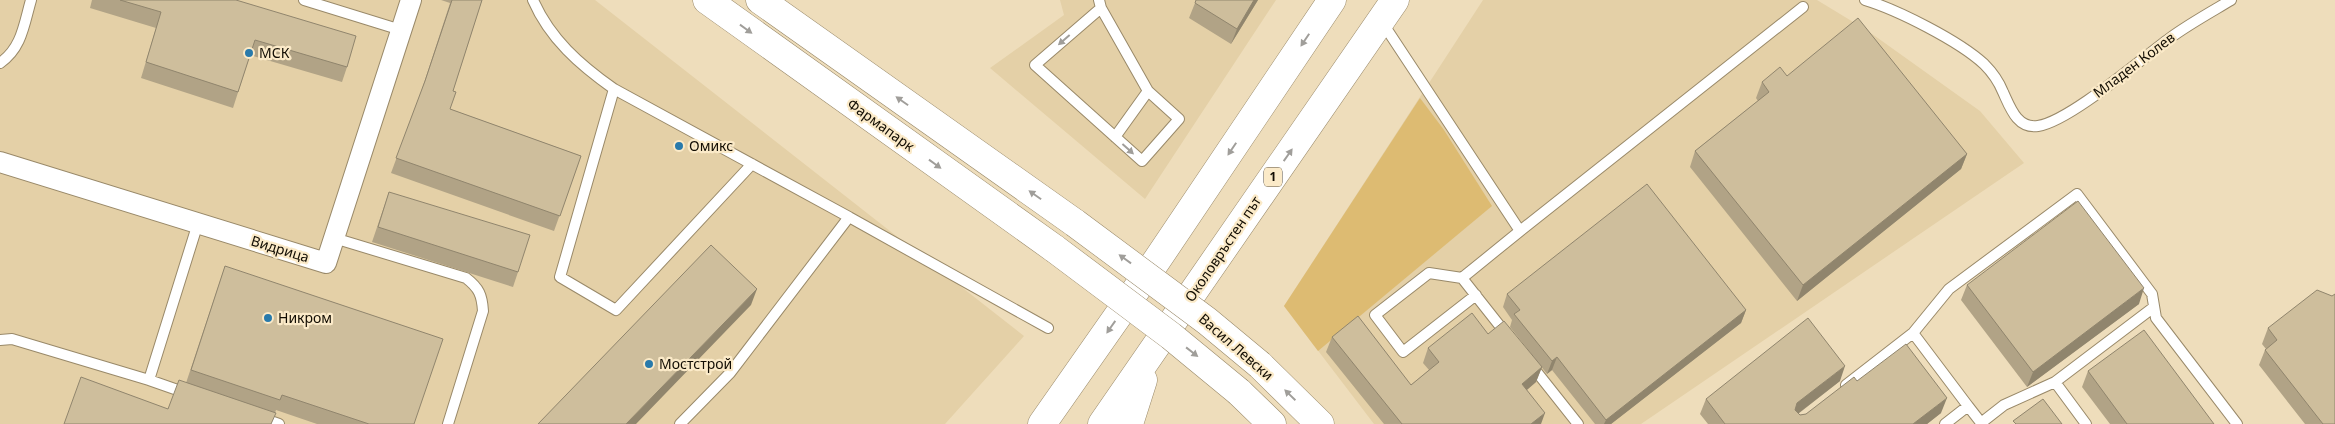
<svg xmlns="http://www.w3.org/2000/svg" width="2335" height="424" font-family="'Noto Sans',sans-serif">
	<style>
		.built { fill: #e4d0a7 }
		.green { fill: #ddbb72 }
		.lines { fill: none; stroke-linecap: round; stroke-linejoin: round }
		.lane-casing { stroke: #998969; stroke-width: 12 }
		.street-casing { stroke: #998969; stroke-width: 22 }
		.secondary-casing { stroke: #998969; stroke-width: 29 }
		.highway-casing { stroke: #998969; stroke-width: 29 }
		.lane { stroke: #fff; stroke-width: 10 }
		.street { stroke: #fff; stroke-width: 20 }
		.secondary { stroke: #fff; stroke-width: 28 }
		.highway { stroke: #fff; stroke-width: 28 }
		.secondary-bridge-casing { stroke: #998969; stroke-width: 29; stroke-linecap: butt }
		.secondary-bridge { stroke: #fff; stroke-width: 28 }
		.wall { fill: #b1a386 }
		.shaded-wall { fill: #90856d }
		.building { fill: #cebe9c; stroke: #90856d }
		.oneway { fill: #a09e9a }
		.poi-dot { fill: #297aab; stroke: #fbeac8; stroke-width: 2 }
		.labels { text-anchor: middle; stroke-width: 4.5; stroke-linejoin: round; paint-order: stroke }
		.shield { fill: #fbeac8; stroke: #584f3e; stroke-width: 1 }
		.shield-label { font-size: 12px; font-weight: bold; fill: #120d03 }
		.poi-label { font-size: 14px; fill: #120d03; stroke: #fbeac8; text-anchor: start }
		.street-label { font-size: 14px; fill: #120d03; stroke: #fbeac8 }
	</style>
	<rect width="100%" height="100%" fill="#edb"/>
	<path class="built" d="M0,0H595L1024,336L945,424H0Z
		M1060,0H1276L1145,199L990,68L1064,15Z
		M1483,0H1817L1868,31L1980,111L2024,163L1641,424H1374L1284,306Z"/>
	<path class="green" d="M1420,98L1444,130L1492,206L1318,351L1284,306Z"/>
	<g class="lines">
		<defs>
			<path id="lane" d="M304,0L401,30
				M533,0C550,39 580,65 614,89L849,217L730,373L680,424
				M1099,0L1101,8L1148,91
				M1865,0C1898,10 1959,41 1984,64C1992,72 1999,82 2003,92C2010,107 2017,129 2038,126C2070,121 2141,59 2170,38C2189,24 2211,12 2231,0
				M1101,8L1035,65L1142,161L1179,119L1148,91L1115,137
				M1382,22L1520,231L1803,7
				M0,63C22,48 24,24 31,0
				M614,89L560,277L616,310L752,164
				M849,217L1048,328
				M334,238L466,278C479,288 482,295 483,311L448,424
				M1462,278L1429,273L1375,315L1403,352L1476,295
				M1913,333L1949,289L2077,194L2152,294L2156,318L2237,424
				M1507,335L1462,278L1520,231
				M0,340L12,339L149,380
				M1532,366L1578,424
				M2055,382L2086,424
				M1846,385L1913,333L1968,406
				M189,394L149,380L198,223
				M259,417L279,424
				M1981,423L2004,405L2055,382L2154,307
				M1945,424L1968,406L1982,424"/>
			<path id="street" d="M0,162L326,263L411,0"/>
			<path id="secondary" d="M707,0L1055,249
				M760,0L1075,223
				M1260,365L1320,424
				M1239,392L1272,424"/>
			<path id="highway" d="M1042,424L1157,260L1332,0
				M1102,424L1395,0
				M1129,424L1143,380"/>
		</defs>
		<use href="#lane" class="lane-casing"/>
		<use href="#street" class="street-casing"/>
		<use href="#secondary" class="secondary-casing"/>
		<use href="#highway" class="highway-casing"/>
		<use href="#lane" class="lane"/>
		<use href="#street" class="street"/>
		<use href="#secondary" class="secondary"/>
		<use href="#highway" class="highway"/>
		<defs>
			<path id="secondary-bridge" d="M1075,223L1207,321L1260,365
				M1055,249L1171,336L1239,392"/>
		</defs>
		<use href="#secondary-bridge" class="secondary-bridge-casing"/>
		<use href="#secondary-bridge" class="secondary-bridge"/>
	</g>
	<path class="wall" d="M92,0H236L347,67L342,82L250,55L233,108L141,78L156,28L90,8Z
		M441,0H482L453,91L450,109L581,156L554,231L391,173L421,92L450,3Z
		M1258,0L1231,44L1189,18L1195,3Z
		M1787,76L1967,154L1961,169L1797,301L1690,167L1695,151L1758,101L1756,98L1762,82Z
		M389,192L518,272L513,287L372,242Z
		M225,266L414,424H317L276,410L271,424L168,409L186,383Z
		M1967,285L2139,304L2027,387L1961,300Z
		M1507,294L1746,310L1741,323L1611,424H1595L1552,370L1547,374L1510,327L1512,320L1503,307Z
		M2332,296L2335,424H2305L2259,365L2265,350L2266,349L2262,344L2268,328Z
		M1488,334L1542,367L1536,382L1527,390L1541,424H1384L1326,352L1332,337L1411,385L1429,370L1423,363L1428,348Z
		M2088,371L2214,424H2110L2082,387Z
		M1840,381L1798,414L1800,415L1806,414L1857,381L1941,413L1927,424H1708L1700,414L1706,399Z"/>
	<path class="shaded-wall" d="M1254,0H1258L1231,44L1237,29Z
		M1967,154L1961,169L1797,301L1803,285Z
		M2144,288L2139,304L2027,387L2033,372Z
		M757,289L751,305L636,424H626Z
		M1746,310L1741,323L1611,424H1604L1606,420Z
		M1557,357L1552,370L1547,374L1552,361Z
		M1845,366L1840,381L1791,419L1797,403Z
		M1542,367L1536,382L1516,399L1522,384Z
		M1947,398L1941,413L1927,424H1913Z
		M1545,413L1541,424H1531Z"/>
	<path class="building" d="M120,0H236L356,36L347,67L255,40L238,92L146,62L161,12Z
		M452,0H482L453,91L456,92L450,109L581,156L560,216L396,158L425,81Z
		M1196,0H1254L1237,29L1195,3Z
		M1858,18L1967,154L1803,285L1695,151L1769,92L1762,82L1780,67L1787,76Z
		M1647,184L1746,310L1606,420L1557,357L1552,361L1514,314L1520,310L1507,294Z
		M389,192L530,235L518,272L378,227Z
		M2078,201L2144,288L2033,372L1967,285Z
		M711,245L757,289L626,424H538Z
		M225,266L443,339L414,424H369L282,395L280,400L191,370Z
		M2317,290L2332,296L2335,294V424H2323L2265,350L2277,340L2268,328Z
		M1472,313L1488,334L1504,321L1542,367L1522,384L1545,413L1531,424H1402L1332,337L1358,316L1411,385L1439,362L1428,348Z
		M1808,318L1845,366L1797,403L1795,410L1800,415L1806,414L1854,377L1857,381L1906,344L1947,398L1913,424H1725L1706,399Z
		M2144,330L2214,424H2127L2088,371Z
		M81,377L168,409L179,380L276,413L271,424H64Z
		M2043,399L2062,424H2016L2013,421Z"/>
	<defs><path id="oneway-solid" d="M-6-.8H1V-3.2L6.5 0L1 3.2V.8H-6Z" transform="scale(1.25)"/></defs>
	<g class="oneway">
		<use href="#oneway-solid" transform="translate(746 29) rotate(36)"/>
		<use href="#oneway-solid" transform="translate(1064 40) rotate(139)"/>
		<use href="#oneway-solid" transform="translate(1305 40) rotate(124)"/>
		<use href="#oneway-solid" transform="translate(902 101) rotate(-145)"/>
		<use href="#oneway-solid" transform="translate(1128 149) rotate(42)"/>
		<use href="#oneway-solid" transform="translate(1232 149) rotate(124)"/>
		<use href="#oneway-solid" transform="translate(1288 155) rotate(-55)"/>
		<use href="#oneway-solid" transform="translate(935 164) rotate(36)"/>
		<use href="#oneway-solid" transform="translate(1035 195) rotate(-145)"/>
		<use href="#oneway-solid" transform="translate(1125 259) rotate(-144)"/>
		<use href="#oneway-solid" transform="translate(1111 327) rotate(125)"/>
		<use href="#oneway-solid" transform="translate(1192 352) rotate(38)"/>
		<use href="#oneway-solid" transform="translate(1290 395) rotate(-136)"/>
	</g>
	<g class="poi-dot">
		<circle cx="249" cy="53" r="5"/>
		<circle cx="679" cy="146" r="5"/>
		<circle cx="268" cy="318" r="5"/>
		<circle cx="649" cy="364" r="5"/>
	</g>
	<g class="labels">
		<rect class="shield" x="1264" y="167.5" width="18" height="19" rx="4"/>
		<g class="shield-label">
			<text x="1273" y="181">1</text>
		</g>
		<g class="poi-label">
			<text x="259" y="58">МСК</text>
			<text x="689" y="151">Омикс</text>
			<text x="278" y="323">Никром</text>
			<text x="659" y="369">Мостстрой</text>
		</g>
		<g class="street-label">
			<text transform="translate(2134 65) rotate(-37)" y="5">Младен Колев</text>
			<text transform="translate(881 125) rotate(36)" y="5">Фармапарк</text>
			<text transform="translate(280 249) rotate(17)" y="5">Видрица</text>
			<text transform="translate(1223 249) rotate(-56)" y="5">Околовръстен път</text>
			<text transform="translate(1236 347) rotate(41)" y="5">Васил Левски</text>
		</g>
	</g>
</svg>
